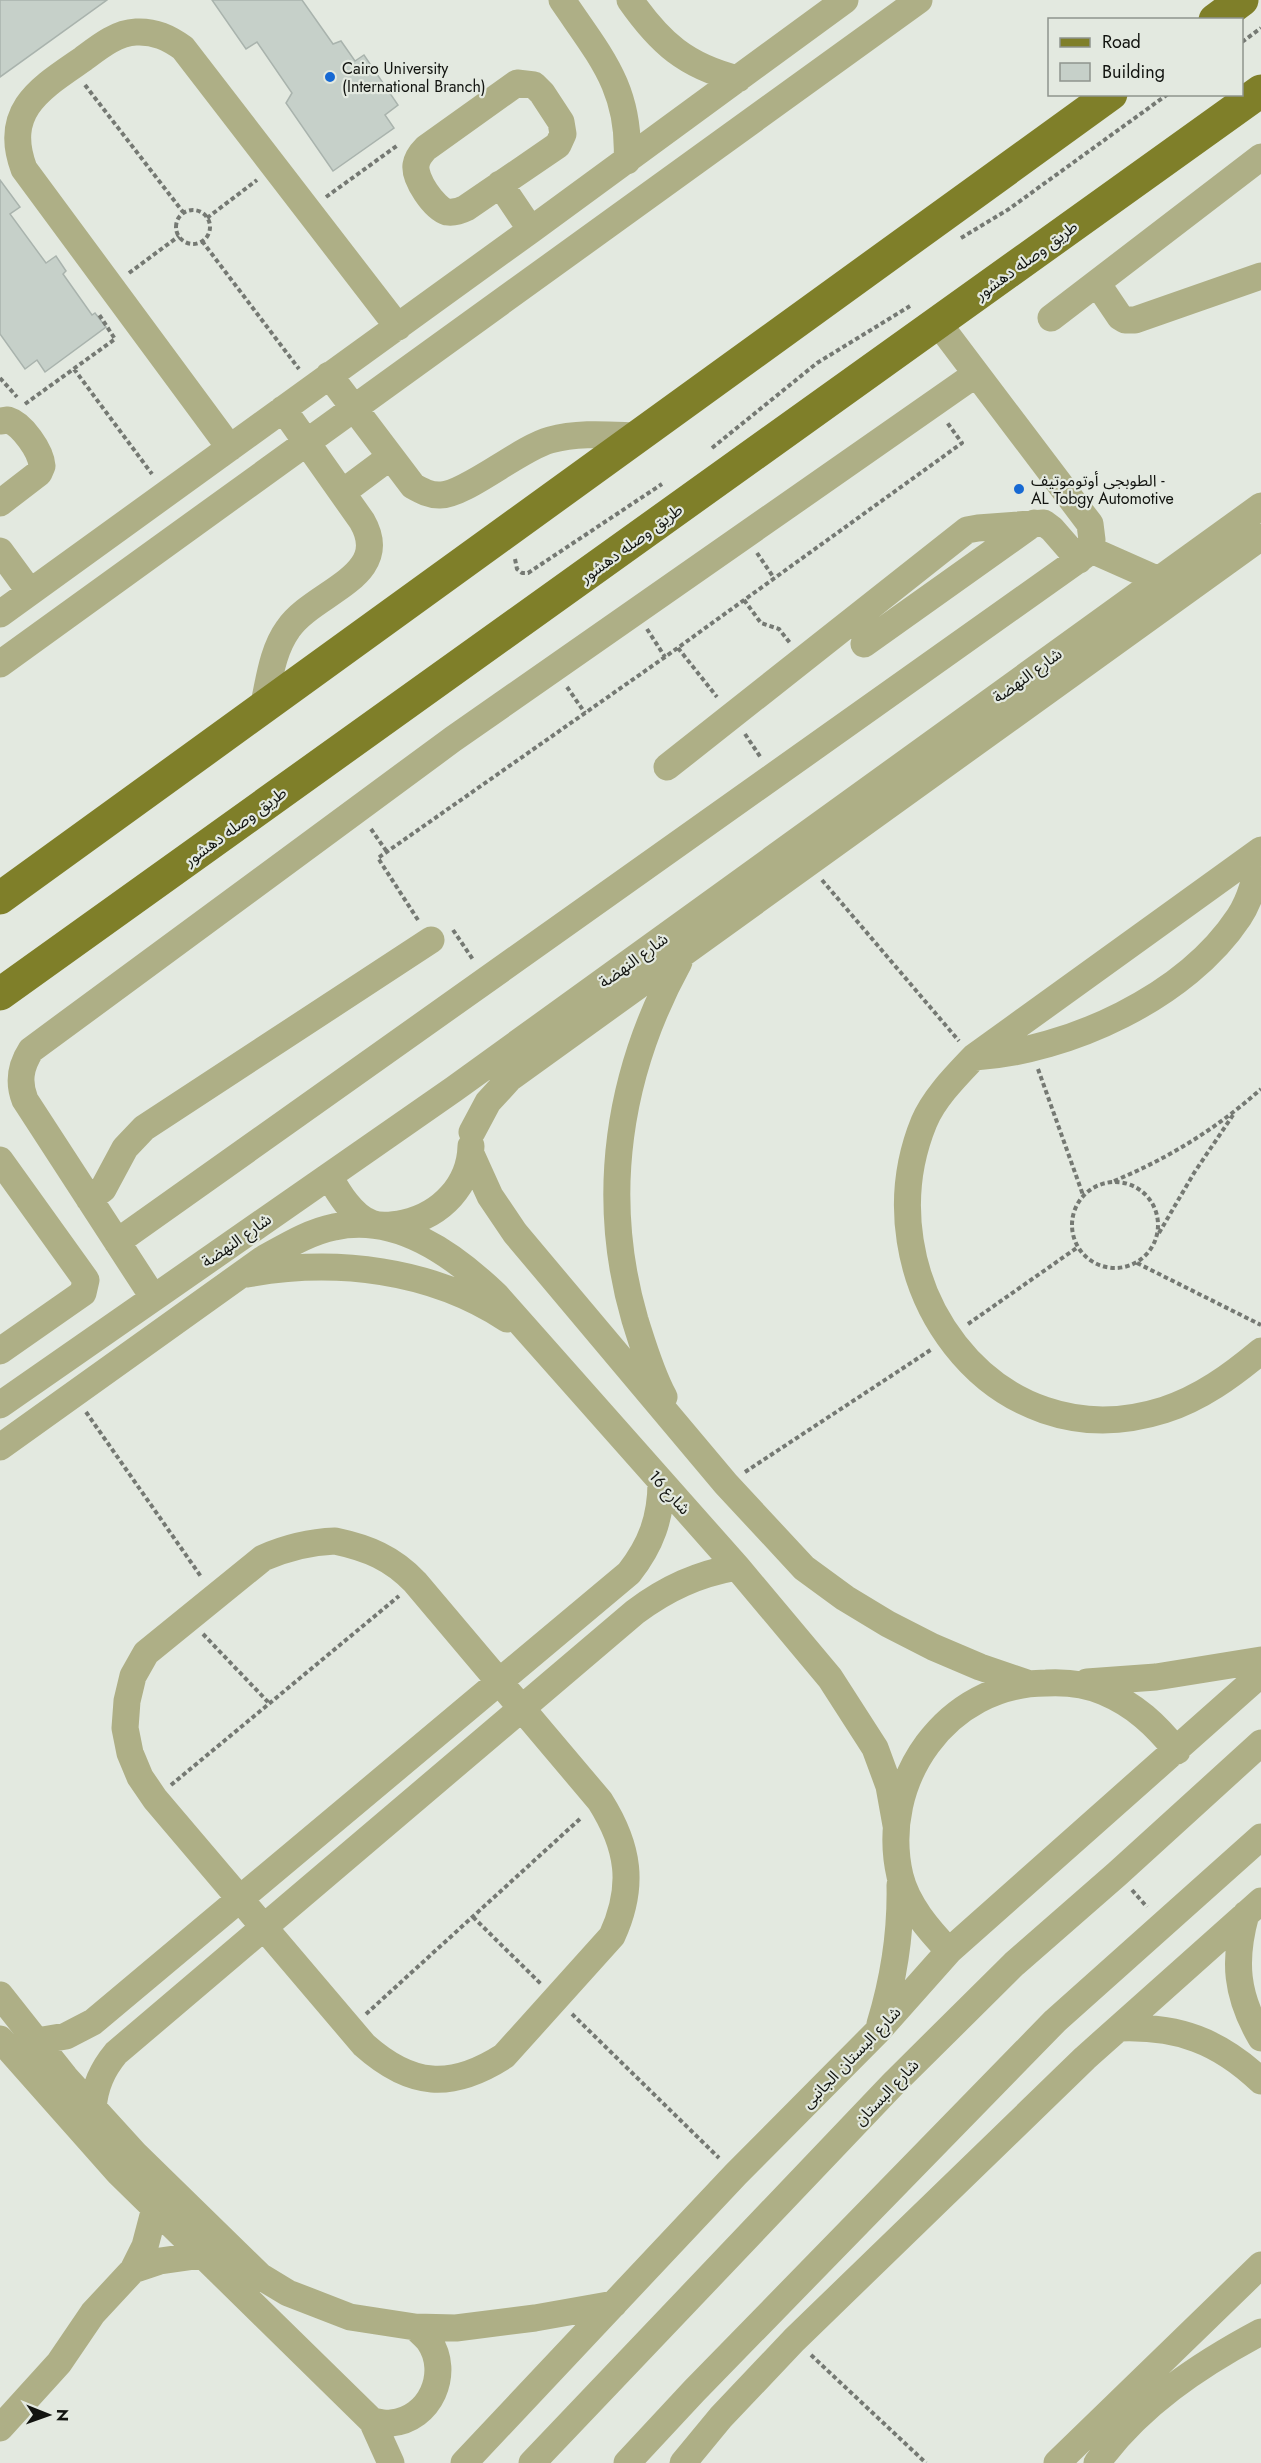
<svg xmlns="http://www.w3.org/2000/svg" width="1261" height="2463" font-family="Jost,'Noto Sans Arabic',sans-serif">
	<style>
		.building { fill: #c6d0c9; stroke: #a9b3ad; stroke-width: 1.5 }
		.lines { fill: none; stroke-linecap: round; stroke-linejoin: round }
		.path { stroke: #757973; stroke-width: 4; stroke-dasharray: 4.5 3; stroke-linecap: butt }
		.minor { stroke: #aeaf86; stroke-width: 27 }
		.major { stroke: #7f7f29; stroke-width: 33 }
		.poi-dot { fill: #1769d3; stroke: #e3e9e0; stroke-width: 2 }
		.labels { text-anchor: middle; stroke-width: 4.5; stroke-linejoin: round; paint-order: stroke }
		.poi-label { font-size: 16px; fill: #121410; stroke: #e3e9e0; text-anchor: start }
		.street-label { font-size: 16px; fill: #121410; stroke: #e3e9e0 }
	</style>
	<rect width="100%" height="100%" fill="#e3e9e0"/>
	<path class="building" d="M0,0H107L0,77Z
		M212,0H302L333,44L341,41L355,61L364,55L398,105L385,115L394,128L333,171L286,103L292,93L257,42L246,49Z
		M0,180L20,207L10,214L46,263L56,256L66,271L63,274L92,315L95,313L106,327L45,372L37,360L25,369L0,334Z"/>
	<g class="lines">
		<path class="path" d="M1242,42L1261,28
			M85,85L183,212
			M326,197L398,145
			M176 227a17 17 0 1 1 34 0a17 17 0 1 1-34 0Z
			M207,218L257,180
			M961,238L1009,209L1168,94
			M202,241L299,369
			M129,273L179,236
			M74,369L152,474
			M0,378L17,397
			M25,404L115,339L98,313
			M712,448L817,363L910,306
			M757,553L774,578
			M515,559L517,569L522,573H528L662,484
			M744,600L761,623L779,629L790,643
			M647,629L665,657
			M678,648L717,697
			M567,687L585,713
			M745,734L761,758
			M371,829L387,852
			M822,880L959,1041
			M418,920L378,858L665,657L962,443L946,421
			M453,930L474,961
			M1038,1069L1083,1195
			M1114,1181C1169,1158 1216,1129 1261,1089
			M1072 1225a43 43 0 1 1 86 0a43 43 0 1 1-86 0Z
			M1159,1233L1194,1173L1233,1115
			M1137,1263L1261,1325
			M968,1324L1078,1247
			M86,1412L202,1578
			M745,1472L932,1349
			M203,1634L268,1702
			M171,1785L399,1596
			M1132,1890L1147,1907
			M473,1917L541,1984
			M366,2014L582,1817
			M572,2014L719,2158
			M811,2355L926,2463"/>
		<path class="minor" d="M562,0C600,56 631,89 627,161
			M630,0C660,43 686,66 738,79
			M517,83L534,85L542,93L561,122L563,134L558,145L466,208C460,211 454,213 447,212C434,208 414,179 416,165C417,158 421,153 426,148Z
			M500,184L531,230
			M1097,283L1120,317L1125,320H1135L1261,276
			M1051,318L1261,157
			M329,375L413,486C422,491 429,495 439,495C463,497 520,448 550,440C579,432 609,435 638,436
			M0,421L8,420C22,424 41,451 42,466L39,473L0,503
			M230,448L24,169C2,110 41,88 83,59C99,47 116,33 136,32C155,31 169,38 183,48L398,327
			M343,492L390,457
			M1089,549L1159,580
			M0,551L30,592
			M0,614L531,230L845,0
			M864,644L1034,523
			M0,664L919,0
			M263,708C269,682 272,651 288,629C314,591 394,577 362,521L283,409
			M667,767L967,530L978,528L1044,523L1052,529L1079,560
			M1261,850L974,1057C956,1076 934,1098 924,1122C860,1278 991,1465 1164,1410C1201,1398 1231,1376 1261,1351
			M975,1057C1069,1051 1186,997 1239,917C1252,897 1257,874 1259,852
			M472,1132L488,1102L510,1078L1261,537
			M471,1154L490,1196L515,1233L726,1484L804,1568L845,1598L888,1624L933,1647L980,1667L1027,1683
			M0,1160L86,1280L83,1293L0,1351
			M329,1176C338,1192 352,1216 371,1223C381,1227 394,1225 404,1223C441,1215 470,1185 471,1146
			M89,1199L103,1189L125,1148L144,1128L431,940
			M117,1242L1085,555L1092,540L1090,524L938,323
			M247,1274C335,1258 431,1269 507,1319
			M153,1297L25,1100C18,1082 20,1067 31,1050L453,739L976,374
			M664,1397C651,1373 643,1345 635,1320C599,1197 618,1073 679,962
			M0,1405L454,1089L1261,506
			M0,1447L263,1259C285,1247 309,1232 334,1227C396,1213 453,1254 496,1295L737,1567L830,1678L875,1748L889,1786L896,1825
			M335,1541C368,1548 392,1558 415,1582L600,1801C629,1847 635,1886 612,1936L504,2056C451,2090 411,2087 364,2045L155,1799L140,1777L130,1753L125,1728L127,1701L133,1676L146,1653L263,1558C288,1547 309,1542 335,1541Z
			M1087,1682L1156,1677L1261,1660
			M1246,1914C1233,1961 1236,1995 1261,2038
			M949,1951C929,1930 907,1905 900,1876C878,1781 947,1683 1046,1683C1065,1682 1086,1684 1104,1692C1135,1705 1156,1725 1177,1751
			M0,1995L65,2077L136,2155L260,2276L288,2293L350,2317L415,2327L456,2328L535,2318L614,2304
			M880,2024C894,1978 901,1932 900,1885
			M1120,2028C1178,2026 1219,2041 1261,2081
			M0,2039L118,2172L372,2421L391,2463
			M37,2041L66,2036L93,2022L629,1573C651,1545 661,1518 661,1482
			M93,2108C95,2086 102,2070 116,2053L635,1612C667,1588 698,1574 737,1567
			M133,2270L160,2261L202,2255
			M372,2421C378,2422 385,2424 391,2423C430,2420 451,2373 429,2341C425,2336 420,2332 415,2327
			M0,2428L59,2363L93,2313L133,2270L145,2246L155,2208
			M464,2463L736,2174L877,2032L949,1951L1261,1674
			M532,2463L893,2084L1014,1964L1117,1874L1261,1743
			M627,2463L694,2391L1055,2021L1261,1837
			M683,2463L721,2417L794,2340L1085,2058L1261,1901
			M1057,2463L1261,2265
			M1097,2463C1139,2405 1199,2365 1261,2332"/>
		<path class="major" d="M1215,20L1242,0
			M0,898L1111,94
			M0,994L1261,91"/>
	</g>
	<g class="poi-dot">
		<circle cx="330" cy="77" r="6"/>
		<circle cx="1019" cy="489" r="6"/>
	</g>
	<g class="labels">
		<g class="poi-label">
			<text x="342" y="74">Cairo University<tspan x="342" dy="18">(International Branch)</tspan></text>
			<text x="1031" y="486">الطوبجى أوتوموتيف -<tspan x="1031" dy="18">AL Tobgy Automotive</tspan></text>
		</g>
		<g class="street-label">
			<text transform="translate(1026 260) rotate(-36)" y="6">طريق وصله دهشور</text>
			<text transform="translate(631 543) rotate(-36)" y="6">طريق وصله دهشور</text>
			<text transform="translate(1027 675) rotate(-36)" y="6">شارع النهضة</text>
			<text transform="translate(235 826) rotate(-36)" y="6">طريق وصله دهشور</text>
			<text transform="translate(633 960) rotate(-36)" y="6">شارع النهضة</text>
			<text transform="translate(236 1240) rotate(-35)" y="6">شارع النهضة</text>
			<text transform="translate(670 1492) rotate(48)" y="6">شارع 16</text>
			<text transform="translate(851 2057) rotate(-46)" y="6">شارع البستان الجانبى</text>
			<text transform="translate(886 2092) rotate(-46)" y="6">شارع البستان</text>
		</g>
	</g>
	<rect x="1048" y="18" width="195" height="78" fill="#e3e9e0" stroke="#8f948d" stroke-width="1.5"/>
	<rect x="1060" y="38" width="30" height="9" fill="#7f7f29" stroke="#8f948d" stroke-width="1.5"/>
	<text x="1102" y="48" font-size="18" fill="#121410">Road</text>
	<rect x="1060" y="63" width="30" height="18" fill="#c6d0c9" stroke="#8f948d" stroke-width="1.5"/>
	<text x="1102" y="78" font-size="18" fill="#121410">Building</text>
	<g transform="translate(48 2415) rotate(91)" stroke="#e3e9e0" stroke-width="4.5" paint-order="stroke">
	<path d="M0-4.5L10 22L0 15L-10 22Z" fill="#121410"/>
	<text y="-9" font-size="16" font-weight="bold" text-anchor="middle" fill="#121410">N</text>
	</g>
</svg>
